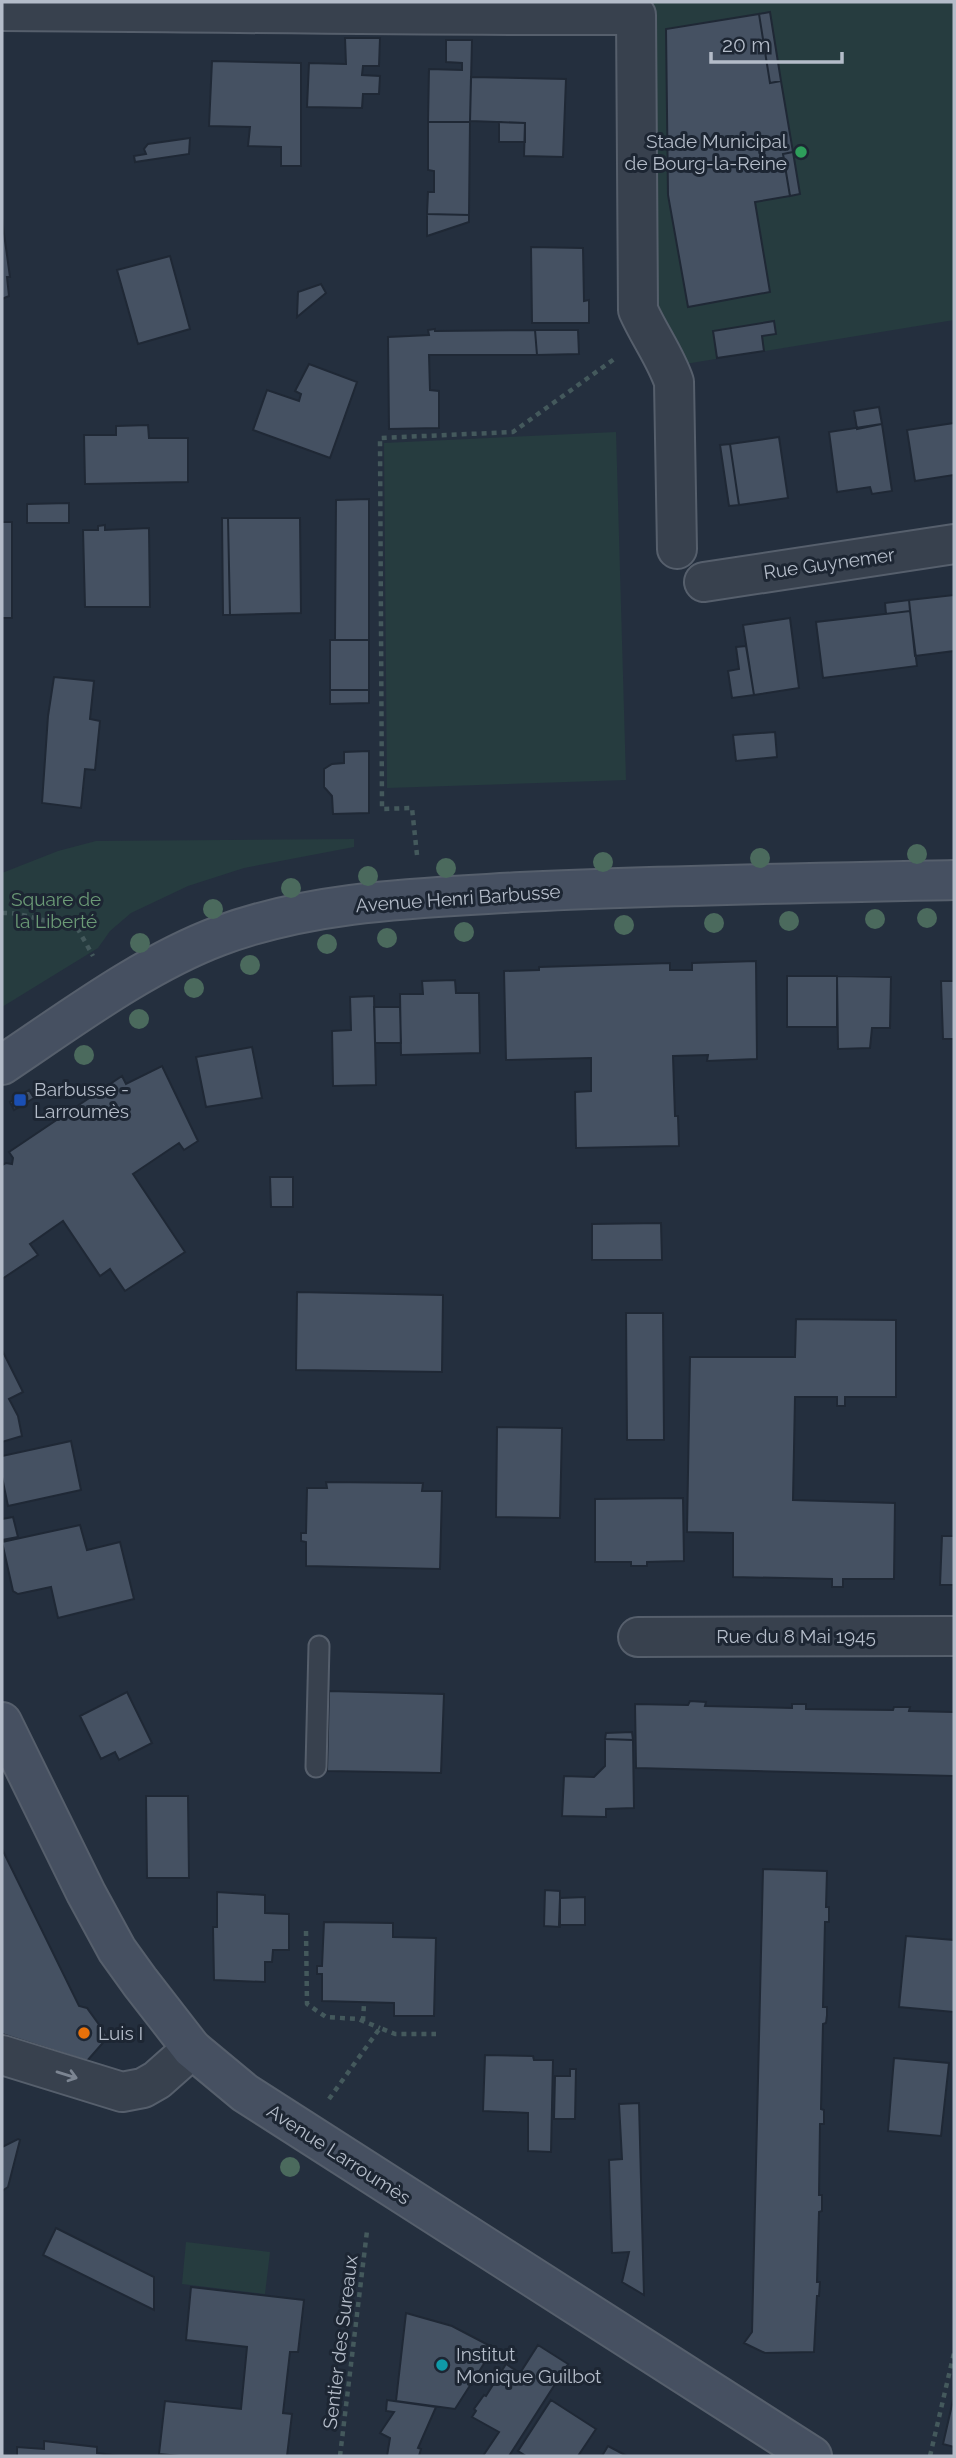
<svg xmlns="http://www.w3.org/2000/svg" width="956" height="2458" font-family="Raleway,sans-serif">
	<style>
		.green { fill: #263c3f }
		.building { fill: #455162; stroke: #1f2835; stroke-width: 2 }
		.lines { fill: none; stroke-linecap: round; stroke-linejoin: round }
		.lane-casing { stroke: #565f6c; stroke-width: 23 }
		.street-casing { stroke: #565f6c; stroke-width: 42 }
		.secondary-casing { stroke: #565f6c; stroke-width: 42 }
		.path { stroke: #44595c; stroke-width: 4.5; stroke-dasharray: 5 5; stroke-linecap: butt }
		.lane { stroke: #38414e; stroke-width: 19 }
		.street { stroke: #38414e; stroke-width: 38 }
		.secondary { stroke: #465061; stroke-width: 38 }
		.tree { fill: #4b6a5d }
		.oneway { stroke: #7c8592 }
		.leisure-dot { fill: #2e9e5b; stroke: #1d2633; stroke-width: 2.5 }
		.transit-dot { fill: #1a4fb4; stroke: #1d2633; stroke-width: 2.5 }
		.food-dot { fill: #e8710a; stroke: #1d2633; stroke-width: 2.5 }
		.culture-dot { fill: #0f9aa8; stroke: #1d2633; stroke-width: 2.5 }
		.labels { text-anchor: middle; stroke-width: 6; stroke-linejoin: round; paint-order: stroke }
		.poi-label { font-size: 19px; fill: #b4bcc9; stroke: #1d2633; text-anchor: start }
		.street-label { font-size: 19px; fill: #b4bcc9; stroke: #1d2633 }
		.park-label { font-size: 19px; fill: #6b9a76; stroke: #1d2633 }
	</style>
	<rect width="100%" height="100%" fill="#242f3e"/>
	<path class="green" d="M644,2H954V320L685,364L650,292Z
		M616,432L626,780L387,788L384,443Z
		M354,839V847L244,868L188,886L131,913L110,931L98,948L2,1007V873L58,851L96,841Z
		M186,2242L270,2252L265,2294L182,2284Z"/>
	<path class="building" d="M770,12L781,81L770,83L759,14Z
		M759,14L770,83L781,81L793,152L783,154L790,196L755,202L770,292L688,307L668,195L666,29Z
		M345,38H380L379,66H363L362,75L380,76L379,94H363L362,108L307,107L309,63L346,64Z
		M446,40H472L470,122H428L429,69L462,70V63L446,62Z
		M212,61L301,63V166H281V147L248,146L250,127L209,126Z
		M471,77L566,79L563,157L524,156L525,123L470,121Z
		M428,122H470L469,215L427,214L428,192H434V171L428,170Z
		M499,122L525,123V142H499Z
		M190,138L189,154L135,162L134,156L146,154L144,149L148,144Z
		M793,152L800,194L790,196L783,154Z
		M427,214L469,215V222L427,236Z
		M2,219L10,277H7L9,296L2,299Z
		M531,247L583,248L584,301L589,300V323H532Z
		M170,256L190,329L138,344L117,270Z
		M321,284L326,293L297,317L298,292Z
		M774,321L776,334L762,336L764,351L717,358L713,331Z
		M435,329V331L535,330L537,355H429L430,390L439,391V428L389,429L388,337L429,335L428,330Z
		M535,330H578L579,354L537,355Z
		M309,364L357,382L330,458L253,430L267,390L299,401L301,394L295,391Z
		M879,407L882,424L857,429L854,411Z
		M954,423V475L915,481L907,430Z
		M882,424L892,491L872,494L870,487L837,492L829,432Z
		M148,425L149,438H188V482L85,484L84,435H116V426Z
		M779,437L788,498L739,505L730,444Z
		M730,444L739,505L729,506L720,445Z
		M369,499V640H335L336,500Z
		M69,503V523H27V504Z
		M222,518H228L230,615H223Z
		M228,518H300L301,613L230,615Z
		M2,522H12V618H2Z
		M105,525V530L149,528L150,607H85L83,530H98V526Z
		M954,595V651L915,656L909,600Z
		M909,600L910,611L886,614L885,603Z
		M910,611L917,666L823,678L816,622Z
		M790,618L799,688L754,695L743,625Z
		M330,640H369V690H330Z
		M746,646L754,695L732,698L728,671L739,669L736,647Z
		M54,677L94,681L90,719L100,721L95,770L85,769L81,808L42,803L48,716Z
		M330,690H369V703L330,704Z
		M775,732L777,757L736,761L733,735Z
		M369,751V813L333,814L332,796L324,787V769L332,764L344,763V752Z
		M756,961L757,1059L707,1061L708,1055L673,1056L675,1116H678L679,1146L576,1148L575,1092L591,1091V1058L506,1060L504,971L539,970V967L670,963V970H692V963Z
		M787,976H837V1027H787Z
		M837,976L891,977L890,1028H872L870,1048L838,1049Z
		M455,980L456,993H479L480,1053L401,1055L400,994H423L422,981Z
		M941,981H954V1039H943Z
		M374,996L376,1085L333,1086L332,1031L351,1030L350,997Z
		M374,1007H400L401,1043H375Z
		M252,1047L262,1098L206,1107L196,1057Z
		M162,1066L198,1141L184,1150L179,1143L133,1174L185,1252L125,1291L110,1269L100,1276L63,1221L30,1244L38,1255L2,1279V1165L6,1163L12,1164L13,1158L9,1152L122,1076L126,1084Z
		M29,1090L34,1098L14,1110L10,1102Z
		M270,1177H293V1207H271Z
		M661,1223L662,1260H592V1224Z
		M297,1292L443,1295L442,1372L296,1370Z
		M626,1313H663L664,1440H627Z
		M796,1319L896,1320V1397H845V1406H837V1397H795L793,1500L895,1503L894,1579H843V1587H832V1579L733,1577V1533L687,1532L690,1357H795Z
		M2,1350L23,1392L9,1399L18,1416L22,1436L2,1442Z
		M497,1427L562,1428L560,1518L496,1517Z
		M71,1441L81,1490L8,1506L2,1477V1456Z
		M326,1482L423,1483L422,1491H442L440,1569L306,1566V1542L301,1541V1533H306L307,1488H327Z
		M683,1498L684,1561L647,1562V1566H631V1562H595V1499Z
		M13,1517L18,1537L2,1540V1519Z
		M80,1525L87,1550L120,1542L134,1599L58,1618L51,1587L18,1594L13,1591L2,1542Z
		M942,1536H954V1585H940Z
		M329,1691L444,1694L441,1773L327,1771Z
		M127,1692L152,1743L119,1760L115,1752L101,1759L80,1716Z
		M690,1701L706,1702L705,1706L792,1708V1704H806V1709L893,1710L894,1707H910L909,1711L954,1712V1776L636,1768L635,1704L688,1705Z
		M632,1732L633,1740L605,1739L606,1733Z
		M605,1739L633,1740L634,1808L606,1809V1817L562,1816L564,1776L594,1777L605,1766Z
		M146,1796H188L189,1878H147Z
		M2,1849L79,2006L87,2008L108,2037L87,2061L2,2034Z
		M763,1869L827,1871L826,1907H829V1922H825L823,2007H827V2015L826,2023L823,2024L821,2109L824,2110V2124H820L819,2195H822V2211L819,2212L817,2282H820L819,2296H817L814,2352L765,2353L744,2343L752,2332Z
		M545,1890L560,1891V1927L544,1926Z
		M217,1892L265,1895V1913L289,1914V1950H273L272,1962H265V1982L214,1980L213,1927H217Z
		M585,1897V1925H559L560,1898Z
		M324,1922L393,1923V1937L436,1938L434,2016H394V2003L322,2001V1974H317V1966H322Z
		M906,1936L954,1940V2012L899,2007Z
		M485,2055L533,2056L534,2060H553L551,2152L528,2151V2113L483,2111Z
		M894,2058L949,2063L941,2136L888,2131Z
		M570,2069H576L575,2119H554L555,2076H570Z
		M639,2103L644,2295L622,2282L629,2252L612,2253L609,2160L622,2159L619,2104Z
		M18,2139L20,2140L8,2187L2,2191V2147Z
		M56,2228L154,2277V2310L43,2255Z
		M191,2287L304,2300L298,2352H290L283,2413L292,2414L287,2456H180L159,2454L165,2401L241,2409L247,2347L186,2340Z
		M406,2313L452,2326L494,2348L455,2409L396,2401Z
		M538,2345L568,2364L509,2456H483L499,2432L472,2417L476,2411L474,2409L484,2395L486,2396L506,2364L520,2373Z
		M954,2396V2447L943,2444Z
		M387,2400L436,2407L418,2448L421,2449L419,2456H387L390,2438L380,2433L394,2412L386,2411Z
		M551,2400L596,2429L578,2456H526L518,2451Z
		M44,2441L97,2447V2453L120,2456H17V2447L44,2449Z
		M608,2446L627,2456H602Z"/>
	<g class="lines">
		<defs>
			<path id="lane" d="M316,1767L319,1646"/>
			<path id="street" d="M2,11C213,12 424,16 636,15L638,310C649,335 665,356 674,382L677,549
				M704,582L954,544
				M638,1637L954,1636
				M2,2055L122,2092L143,2088L157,2080L192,2049"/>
			<path id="secondary" d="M2,1065C68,1021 144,964 219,936C315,900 421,898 521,892C666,885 810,883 954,880
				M2,1722L86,1893L117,1950L140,1982L192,2049L245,2093L812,2456"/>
		</defs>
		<use href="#lane" class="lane-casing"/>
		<use href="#street" class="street-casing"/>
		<use href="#secondary" class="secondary-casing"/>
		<path class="path" d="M417,855L412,808L382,809L380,438L513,432L617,357
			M2,913C28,912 49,927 74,922L93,956
			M306,1931L307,2004L326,2017L358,2019L380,2028
			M363,2021L364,2004
			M329,2099L380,2028L395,2034H436
			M340,2456L367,2231
			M930,2456L954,2353"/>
		<use href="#lane" class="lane"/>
		<use href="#street" class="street"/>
		<use href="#secondary" class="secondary"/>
	</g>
	<g class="tree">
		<circle cx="917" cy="854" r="10"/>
		<circle cx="760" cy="858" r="10"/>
		<circle cx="603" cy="862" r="10"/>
		<circle cx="446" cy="868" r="10"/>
		<circle cx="368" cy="876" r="10"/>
		<circle cx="291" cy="888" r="10"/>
		<circle cx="213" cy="909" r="10"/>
		<circle cx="927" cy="918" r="10"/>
		<circle cx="875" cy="919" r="10"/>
		<circle cx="789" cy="921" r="10"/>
		<circle cx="714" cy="923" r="10"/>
		<circle cx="624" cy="925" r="10"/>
		<circle cx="464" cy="932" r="10"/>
		<circle cx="387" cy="938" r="10"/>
		<circle cx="140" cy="943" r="10"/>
		<circle cx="327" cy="944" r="10"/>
		<circle cx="250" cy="965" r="10"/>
		<circle cx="194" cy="988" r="10"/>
		<circle cx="139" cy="1019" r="10"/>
		<circle cx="84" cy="1055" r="10"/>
		<circle cx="290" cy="2167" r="10"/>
	</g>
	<defs><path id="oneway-shaft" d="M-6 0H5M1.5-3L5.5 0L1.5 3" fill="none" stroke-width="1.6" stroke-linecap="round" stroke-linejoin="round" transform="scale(1.75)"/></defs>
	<use class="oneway" href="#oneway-shaft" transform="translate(67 2075) rotate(17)"/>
	<circle class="leisure-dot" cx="801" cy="152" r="7"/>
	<rect class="transit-dot" x="13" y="1093" width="14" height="14" rx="3.5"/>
	<circle class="food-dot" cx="84" cy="2033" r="7"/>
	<circle class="culture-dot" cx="442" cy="2365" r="7"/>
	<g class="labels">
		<g class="poi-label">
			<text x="787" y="148" text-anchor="end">Stade Municipal<tspan x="787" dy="22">de Bourg-la-Reine</tspan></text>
			<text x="34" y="1096">Barbusse -<tspan x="34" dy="22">Larroumès</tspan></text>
			<text x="98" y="2040">Luis I</text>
			<text x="456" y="2361">Institut<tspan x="456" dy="22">Monique Guilbot</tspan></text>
		</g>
		<g class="street-label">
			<text transform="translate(829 563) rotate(-8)" y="7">Rue Guynemer</text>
			<text transform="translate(458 898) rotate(-4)" y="7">Avenue Henri Barbusse</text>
			<text x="796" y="1643">Rue du 8 Mai 1945</text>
			<text transform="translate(339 2154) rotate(33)" y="7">Avenue Larroumès</text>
			<text transform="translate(340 2342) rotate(-83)" y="7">Sentier des Sureaux</text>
		</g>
		<g class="park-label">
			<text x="56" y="906">Square de<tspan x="56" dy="22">la Liberté</tspan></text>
		</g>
	</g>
	<rect width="956" height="2458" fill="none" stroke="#b4bcc9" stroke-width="7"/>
	<path d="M711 52v10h131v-10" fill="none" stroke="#b4bcc9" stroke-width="3.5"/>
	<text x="722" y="52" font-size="21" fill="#b4bcc9" stroke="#1d2633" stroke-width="5" paint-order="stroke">20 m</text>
</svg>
